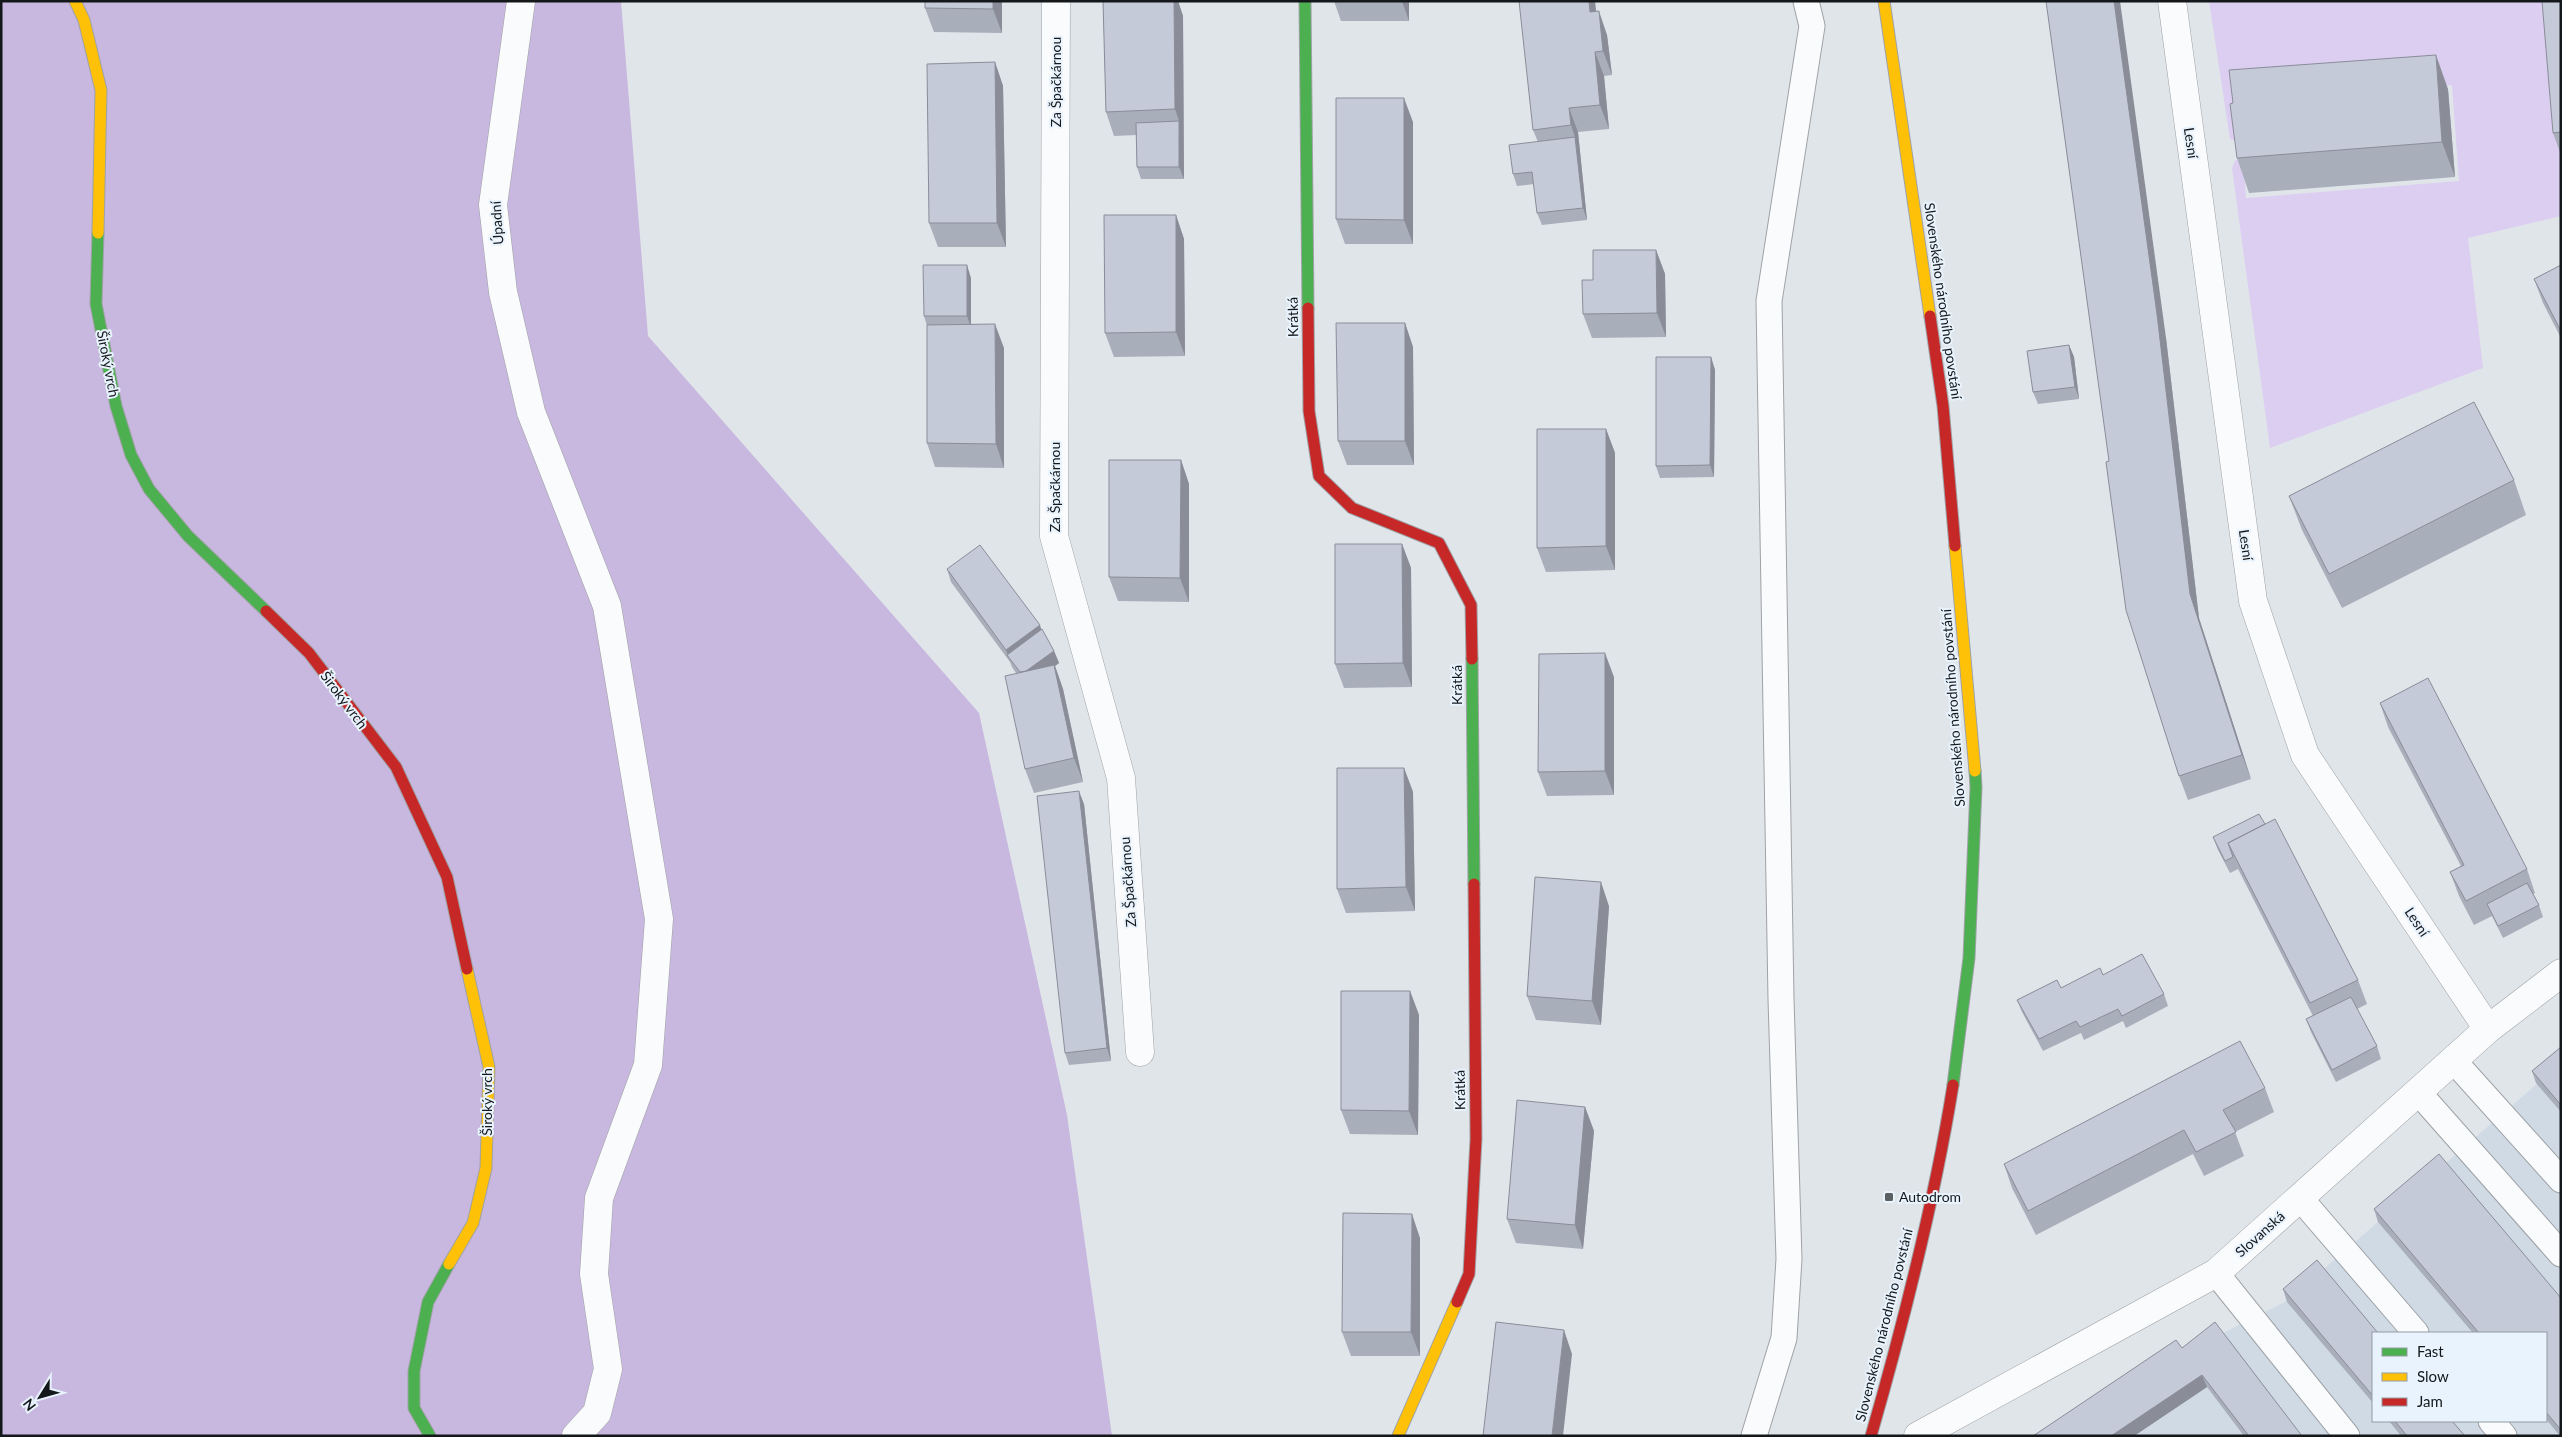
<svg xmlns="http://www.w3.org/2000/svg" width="2562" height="1437" font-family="Lato,sans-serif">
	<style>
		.built { fill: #cfdae5; fill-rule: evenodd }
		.green { fill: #dccef1 }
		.forest { fill: #c8b7de }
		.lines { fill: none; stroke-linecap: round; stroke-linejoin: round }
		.lane-casing { stroke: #9fa2a6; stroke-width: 27 }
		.street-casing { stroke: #9fa2a6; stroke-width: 29 }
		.fast-casing { stroke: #9fa2a6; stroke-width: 13 }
		.slow-casing { stroke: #9fa2a6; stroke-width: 13 }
		.jam-casing { stroke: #9fa2a6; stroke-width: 13 }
		.lane { stroke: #fafbfc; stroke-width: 25 }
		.street { stroke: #fafbfc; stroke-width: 28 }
		.fast { stroke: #4caf50; stroke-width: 11 }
		.slow { stroke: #ffc107; stroke-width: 11 }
		.jam { stroke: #c62828; stroke-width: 11 }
		.wall { fill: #a9aebb }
		.shaded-wall { fill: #8a8d98 }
		.building { fill: #c5cad9; stroke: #8a8d98 }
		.poi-dot { fill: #5b6063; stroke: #e8f3fd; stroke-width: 2 }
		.labels { text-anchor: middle; stroke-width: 4; stroke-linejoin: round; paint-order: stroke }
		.street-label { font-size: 14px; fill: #14181b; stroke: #e8f3fd }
		.poi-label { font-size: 14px; fill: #14181b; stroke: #e8f3fd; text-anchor: start }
	</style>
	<rect width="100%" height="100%" fill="#e0e5ea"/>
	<path class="built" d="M2561,1063V1436H2056L2219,1335L2287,1301ZM2373,1333H2546V1421H2373Z"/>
	<path class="green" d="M2209,1H2561V216L2468,238L2483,368L2270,448L2232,168L2235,161L2243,157L2246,198L2459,181L2452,85L2238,101L2241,142L2230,139Z"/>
	<path class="forest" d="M1,1H621L648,336L979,713L1067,1115L1112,1436H1Z"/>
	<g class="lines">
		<defs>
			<path id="lane" d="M2453,1060L2561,1180
				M2418,1092L2561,1254
				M2300,1198L2416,1333
				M2216,1273L2347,1436
				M2491,1421L2504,1436
				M1754,1436L1784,1338L1789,1259L1781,999L1769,301L1812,26L1806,1"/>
			<path id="street" d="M521,1L493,205L503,292L531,412L607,606L659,919L648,1065L599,1198L594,1274L608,1369L597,1413L576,1436
				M1056,1L1054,536L1121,778L1140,1052
				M2172,1L2253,601L2305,755L2488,1029
				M1918,1436L2216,1273L2488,1029L2561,973"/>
			<path id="fast" d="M1305,1L1308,308
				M98,233L96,304L116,406L131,455L149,489L188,536L266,611
				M1472,659L1474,884
				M1953,1085L1969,958L1976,787L1975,771
				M430,1436L414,1408V1371L428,1302L449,1264"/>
			<path id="slow" d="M75,1L84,20L101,90L98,233
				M1884,1L1930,316
				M1955,546L1975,771
				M449,1264L473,1223L486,1168L489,1067L467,969
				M1398,1436L1457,1302"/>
			<path id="jam" d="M1308,308L1309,411L1319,476L1352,508L1439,543L1471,605L1472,659
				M1930,316L1943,406L1955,546
				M266,611L309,653L396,767L447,877L467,969
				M1457,1302L1469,1274L1476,1139L1474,884
				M1871,1436C1904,1321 1934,1204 1953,1085"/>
		</defs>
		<use href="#lane" class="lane-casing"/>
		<use href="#street" class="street-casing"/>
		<use href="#fast" class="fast-casing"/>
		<use href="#slow" class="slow-casing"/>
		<use href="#jam" class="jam-casing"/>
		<use href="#lane" class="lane"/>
		<use href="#street" class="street"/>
		<use href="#fast" class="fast"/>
		<use href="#slow" class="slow"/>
		<use href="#jam" class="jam"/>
	</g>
	<path class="wall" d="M925,1H1002V33L934,32L925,8Z
		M1103,1H1178L1183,16L1184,179H1141L1137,167L1136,135L1114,136L1106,112Z
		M1334,1H1409V21H1341Z
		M2561,1V155L2553,133Z
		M1596,12L1607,35L1612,75L1604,76L1609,129L1578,132L1587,220L1542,225L1537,213L1534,184L1517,186L1513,174L1538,142L1533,130Z
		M995,62L1003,86L1006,247H938L929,223Z
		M2448,89L2455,177L2249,193L2237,158Z
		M1413,122V244H1345L1336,219Z
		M1176,215L1184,239L1185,356L1114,357L1105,333Z
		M1656,250L1665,274L1666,337L1592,338L1583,314L1593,280Z
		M2561,265V338L2543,303L2534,279Z
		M971,278V325L1004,348V468L935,467L927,443V326L924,316Z
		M1405,323L1413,347L1414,465H1347L1338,441Z
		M2166,338L2199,618L2251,779L2188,800L2179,776L2109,461Z
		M2069,345L2074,357L2079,399L2038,404L2033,392Z
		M1711,357L1715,370L1714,477L1660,478L1656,466Z
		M1606,429L1615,453V570L1546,572L1537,548Z
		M1181,460L1189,484V602L1118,601L1109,577Z
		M2514,480L2526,515L2342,608L2302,530L2289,496Z
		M1402,544L1411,568L1412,687L1344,688L1335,664Z
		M947,569L1041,630L1054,651L1059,663L1055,666L1063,689L1083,782L1034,793L1025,769L1016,673L1012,667L1010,662L951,582Z
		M1614,677V795L1547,796L1538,772Z
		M2380,703L2527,869L2535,893L2533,894L2539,905L2543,917L2503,938L2492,916L2474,925L2459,896L2450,872L2461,866L2388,727Z
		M1404,768L1413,792L1415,911L1346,913L1337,889Z
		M1084,804L1111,1061L1069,1065L1065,1053Z
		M2265,824L2358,980L2367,1004L2357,1009L2377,1046L2381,1059L2336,1082L2311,1032L2306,1019L2313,1016L2238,869L2230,873L2218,850L2213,837Z
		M1609,906L1601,1025L1536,1020L1527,996Z
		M2103,975L2164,994L2168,1006L2126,1028L2123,1021L2084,1040L2081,1033L2043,1051L2022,1012L2017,1000L2061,988Z
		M1410,991L1419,1015L1418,1135L1350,1134L1341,1110Z
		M2561,1047V1112L2536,1083L2532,1071Z
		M2265,1088L2274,1112L2235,1132L2244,1156L2204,1176L2193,1154L2036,1235L2012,1188L2004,1164Z
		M1585,1107L1594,1131L1583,1249L1516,1243L1507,1219Z
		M2374,1209L2561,1298V1436H2560L2546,1419V1333H2473L2378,1222Z
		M1420,1238V1356H1351L1342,1332Z
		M2283,1289L2373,1333V1403L2287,1302Z
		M2182,1348L2302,1436H2244L2207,1387L2134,1436H2033Z
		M2389,1421H2452L2465,1436H2401Z"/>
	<path class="shaded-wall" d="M993,1H1002V33L993,9Z
		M1174,1H1178L1183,16L1184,179L1179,167V121L1175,109Z
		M1402,1H1409V21Z
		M1589,1H1595L1599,36L1590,12Z
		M2114,1H2120L2166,338L2199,618L2251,779L2242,755L2190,594Z
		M1599,11L1607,35L1612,75L1603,51Z
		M1595,52L1604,76L1609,129L1600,105Z
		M2436,55L2448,89L2455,177L2442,142Z
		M995,62L1003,86L1006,247L997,223Z
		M1404,98L1413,122V244L1404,220Z
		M1569,108L1578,132L1587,220L1583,208L1575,137L1571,125Z
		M1176,215L1184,239L1185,356L1176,332Z
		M1656,250L1665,274L1666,337L1657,313Z
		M967,265L971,278V328L967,316Z
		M1405,323L1413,347L1414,465L1405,441Z
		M995,324L1004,348V468L996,444Z
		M2069,345L2074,357L2079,399L2075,387Z
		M1711,357L1715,370L1714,477L1710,465Z
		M1606,429L1615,453V570L1606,546Z
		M1181,460L1189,484V602L1180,578Z
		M1402,544L1411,568L1412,687L1403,663Z
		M1040,625L1044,638L1008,655L1006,650Z
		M1054,651L1059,663L1055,666L1063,689L1083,782L1074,758L1022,674Z
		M1605,653L1614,677V795L1605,771Z
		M1404,768L1413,792L1415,911L1406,887Z
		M1079,791L1084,804L1111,1061L1107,1048Z
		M1601,882L1609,906L1601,1025L1592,1001Z
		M1410,991L1419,1015L1418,1135L1409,1111Z
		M1585,1107L1594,1131L1583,1249L1575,1225Z
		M1412,1214L1420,1238V1356L1411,1332Z
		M1564,1330L1572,1354L1563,1436H1552Z
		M2202,1375L2207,1387L2134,1436H2111Z"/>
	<path class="building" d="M925,1H993V9L925,8Z
		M1103,1H1174L1175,109L1106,112Z
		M1519,1H1589L1590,12L1599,11L1603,51L1595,52L1600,105L1569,108L1571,125L1533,130Z
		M2046,1H2114L2157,314L2190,594L2242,755L2179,776L2126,610L2106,462L2109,461Z
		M2542,1H2561V132L2553,133Z
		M2436,55L2442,142L2237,158L2230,104L2233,103L2229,70Z
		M995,62L997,223H929L927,64Z
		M1336,98H1404V220L1336,219Z
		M1179,121V167H1137L1136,123Z
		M1575,137L1583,208L1537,213L1532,172L1513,174L1509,145Z
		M1104,215H1176V332L1105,333Z
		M1593,250H1656L1657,313L1583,314L1582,280H1593Z
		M923,265H967V316H924Z
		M2561,265V331L2534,279Z
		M1336,323H1405V441H1338Z
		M995,324L996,444L927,443V325Z
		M2069,345L2075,387L2033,392L2027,351Z
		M1656,357H1711L1710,465L1656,466Z
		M2474,402L2514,480L2329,574L2289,496Z
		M1537,429H1606V546L1537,548Z
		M1109,460H1181L1180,578L1109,577Z
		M1335,544H1402L1403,663L1335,664Z
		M980,545L1040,625L1006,650L947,569Z
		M1042,629L1054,651L1026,671L1020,672L1007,655Z
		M1605,653V771L1538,772L1539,654Z
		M1054,665L1074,758L1025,769L1005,676Z
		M2428,678L2527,869L2466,901L2450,872L2464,865L2380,703Z
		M1337,768H1404L1406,887L1337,889Z
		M1079,791L1107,1048L1065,1053L1037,796Z
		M2259,814L2265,824L2228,843L2233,857L2225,861L2213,837Z
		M2275,819L2358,980L2310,1003L2228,843Z
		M1535,877L1601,882L1592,1001L1527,996Z
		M2527,883L2539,905L2498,926L2487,904Z
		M2142,954L2164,994L2122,1016L2118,1009L2080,1027L2076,1021L2039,1039L2017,1000L2057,980L2061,988L2100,968L2103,975Z
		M1341,991H1410L1409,1111L1341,1110Z
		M2351,997L2377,1046L2332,1070L2306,1019Z
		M2240,1041L2265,1088L2223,1110L2236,1132L2196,1152L2184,1130L2028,1211L2004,1164Z
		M2561,1047V1105L2532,1071Z
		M1517,1100L1585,1107L1575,1225L1507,1219Z
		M2439,1154L2561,1298V1430L2546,1412V1333H2479L2374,1209Z
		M1343,1213L1412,1214L1411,1332H1342Z
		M2317,1260L2378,1333H2373V1396L2283,1289Z
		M1496,1322L1564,1330L1552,1436H1483Z
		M2215,1322L2302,1436H2249L2202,1375L2111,1436H2033L2176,1340L2182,1348Z
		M2395,1421H2452L2465,1436H2407Z"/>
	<rect class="poi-dot" x="1884" y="1192" width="10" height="10" rx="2.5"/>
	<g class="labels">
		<g class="street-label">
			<text transform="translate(1056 82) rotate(-90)" y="5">Za Špačkárnou</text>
			<text transform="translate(2191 143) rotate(82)" y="5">Lesní</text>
			<text transform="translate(497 223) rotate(-94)" y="5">Úpadní</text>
			<text transform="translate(1943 301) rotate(82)" y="5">Slovenského národního povstání</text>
			<text transform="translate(1293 317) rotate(-91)" y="5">Krátká</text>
			<text transform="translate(108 364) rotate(79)" y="5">Široký vrch</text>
			<text transform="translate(1055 487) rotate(-90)" y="5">Za Špačkárnou</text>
			<text transform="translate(2246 545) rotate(82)" y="5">Lesní</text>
			<text transform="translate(1457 685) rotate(-90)" y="5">Krátká</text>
			<text transform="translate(344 700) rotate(53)" y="5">Široký vrch</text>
			<text transform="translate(1953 708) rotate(-94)" y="5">Slovenského národního povstání</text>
			<text transform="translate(1128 882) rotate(-94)" y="5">Za Špačkárnou</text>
			<text transform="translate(2417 922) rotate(56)" y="5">Lesní</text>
			<text transform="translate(1460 1090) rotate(-91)" y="5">Krátká</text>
			<text transform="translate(487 1102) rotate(-90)" y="5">Široký vrch</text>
			<text transform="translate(2260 1234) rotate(-42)" y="5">Slovanská</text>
			<text transform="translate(1884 1325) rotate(-76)" y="5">Slovenského národního povstání</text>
		</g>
		<g class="poi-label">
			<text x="1899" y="1202">Autodrom</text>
		</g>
	</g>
	<rect width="2562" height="1437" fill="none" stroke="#14181b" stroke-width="5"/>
	<rect x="2372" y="1332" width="175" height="90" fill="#e8f3fd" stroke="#939ba3"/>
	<rect x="2382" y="1348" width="25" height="8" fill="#4caf50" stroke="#939ba3"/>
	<text x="2417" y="1357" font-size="15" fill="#14181b">Fast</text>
	<rect x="2382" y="1373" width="25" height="8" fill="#ffc107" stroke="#939ba3"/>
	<text x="2417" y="1382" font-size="15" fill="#14181b">Slow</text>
	<rect x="2382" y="1398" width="25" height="8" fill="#c62828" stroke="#939ba3"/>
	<text x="2417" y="1407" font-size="15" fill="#14181b">Jam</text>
	<g transform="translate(40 1397) rotate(233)" stroke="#e8f3fd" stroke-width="4" paint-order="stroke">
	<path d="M0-4L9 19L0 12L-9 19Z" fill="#14181b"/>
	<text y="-8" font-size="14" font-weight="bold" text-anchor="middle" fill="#14181b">N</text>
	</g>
</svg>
